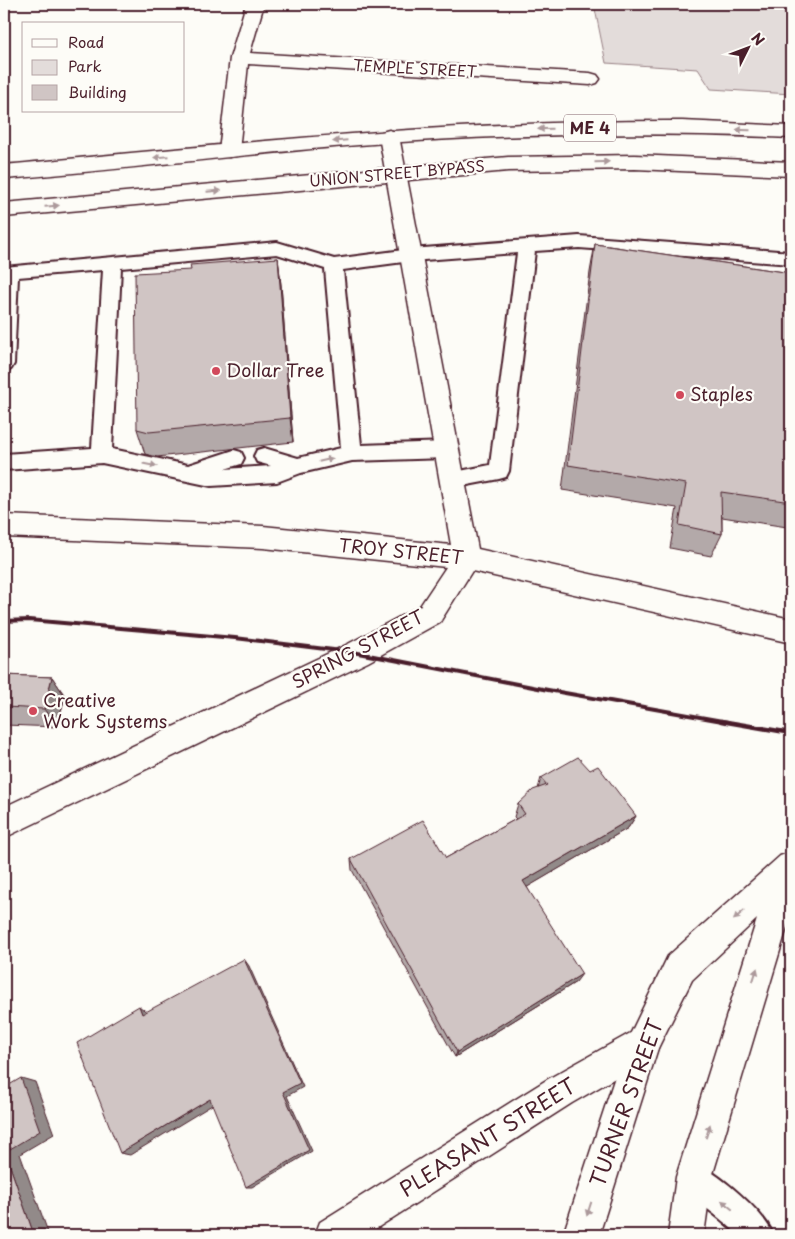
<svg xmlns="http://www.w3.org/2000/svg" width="795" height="1239" font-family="'Playpen Sans',sans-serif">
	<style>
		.green { fill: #e3dcda; stroke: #967e82 }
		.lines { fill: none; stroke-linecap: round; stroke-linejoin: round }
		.lane-casing { stroke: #4a1f2b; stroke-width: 4 }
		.street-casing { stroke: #4a1f2b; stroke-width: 3 }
		.highway-casing { stroke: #4a1f2b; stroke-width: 3 }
		.lane { fill: #fdfcf7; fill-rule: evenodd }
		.street { fill: #fdfcf7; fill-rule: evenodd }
		.highway { fill: #fdfcf7; fill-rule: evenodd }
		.rail-far1 { stroke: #4a1f2b; stroke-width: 4 }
		.rail { stroke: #4a1f2b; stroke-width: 4.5 }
		.wall { fill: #b3a9a9; stroke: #4a1f2b }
		.shaded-wall { fill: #928a89; stroke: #4a1f2b }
		.building { fill: #d0c5c4; stroke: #4a1f2b }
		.oneway { fill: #ac999b }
		.poi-dot { fill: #d1495b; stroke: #fdfcf7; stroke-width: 2 }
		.labels { text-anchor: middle; stroke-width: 4.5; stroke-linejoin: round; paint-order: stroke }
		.far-street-label { font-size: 15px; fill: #4a1f2b; stroke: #fdfcf7 }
		.shield { fill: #fdfcf7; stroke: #806168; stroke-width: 1 }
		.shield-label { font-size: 16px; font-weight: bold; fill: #4a1f2b }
		.poi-label { font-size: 18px; fill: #4a1f2b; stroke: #fdfcf7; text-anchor: start }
		.street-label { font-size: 18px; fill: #4a1f2b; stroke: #fdfcf7 }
		.near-street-label { font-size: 21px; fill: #4a1f2b; stroke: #fdfcf7 }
	</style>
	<rect width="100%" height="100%" fill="#fdfcf7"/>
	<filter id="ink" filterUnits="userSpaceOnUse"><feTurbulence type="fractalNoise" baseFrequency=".02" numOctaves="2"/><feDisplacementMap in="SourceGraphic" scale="10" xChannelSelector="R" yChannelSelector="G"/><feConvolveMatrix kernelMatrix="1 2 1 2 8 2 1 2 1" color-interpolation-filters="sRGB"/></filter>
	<g filter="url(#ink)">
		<path class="green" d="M594,4H791V94L711,89L698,69L606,63Z"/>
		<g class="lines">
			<defs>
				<path id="lane" d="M579,236L791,252V264L579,248L535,251L509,471L506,477L499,479L452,488L445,486L442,480L445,474L490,465L517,253L411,261L343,270L361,445L447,442L454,444L457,450L454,456L447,458L352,461L301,473L277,482L211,486L102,463L4,470V454L92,448L103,270L18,277L14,364L11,369L4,371V267L277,242L334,259L411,249ZM277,254L325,269L341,448L298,458L264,448L257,450L254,456L257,462L271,466L225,469L241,464L244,458L241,452L234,450L188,465L112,449L121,268Z
					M694,1162C717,1172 765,1212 773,1235H738C721,1216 689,1200 679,1177L684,1167Z"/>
				<path id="street" d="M246,4H264L250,53L590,73L597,75L600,79L597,83L590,85L248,64L239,151L236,156L229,157L222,156L219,151L230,58Z
					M389,130L396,132L399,136L478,549L791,619V643L472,571L440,622L368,662L4,838V807L348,644L420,606L446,567L263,548L4,537V515L263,526L451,545L379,136L382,132Z
					M643,1026L655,1031L660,1043L655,1055L572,1103L366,1235H315L320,1222L548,1079Z"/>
				<path id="highway" d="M682,121L791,126V138C647,131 503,134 359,145C241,154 122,170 4,179V165C230,144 455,120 682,121Z
					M635,155L791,162V176L635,169L508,171L4,217V203L508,157Z
					M791,852V914L712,1177L704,1235H668L676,1177L757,919L692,980L658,1048L599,1235H563L626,1043L668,956L780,856Z"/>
			</defs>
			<use href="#lane" class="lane-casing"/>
			<use href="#street" class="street-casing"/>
			<use href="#highway" class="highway-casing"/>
			<use href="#lane" class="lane"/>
			<use href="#street" class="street"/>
			<use href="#highway" class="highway"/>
			<path class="rail-far1" d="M4,621L29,620L235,638L358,653L548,690L728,722"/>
			<path class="rail" d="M721,721L791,733"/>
		</g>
		<path class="wall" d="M595,244L791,273V519L787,527L722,517V534L711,556L670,548L677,508L562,490L590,272Z
			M278,258L281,285L293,442L157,457L145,454L137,429L191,270Z
			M4,675L52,677L65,696L57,727L4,725Z
			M590,770L636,816L628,828L527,887L576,982L455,1057L352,870L351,859L446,858L516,819L514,817L518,804L538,789L541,778Z
			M465,1231L469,1233L470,1235H458Z"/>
		<path class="shaded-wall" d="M278,258L281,285L293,442L290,418Z
			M52,677L65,696L57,727L44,709Z
			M636,816L628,828L519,892L523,881Z
			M244,959L249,966L303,1087L287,1096L312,1151L252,1187H246L283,1092Z
			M582,974L576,982L455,1057L457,1052Z
			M139,1006L148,1013L142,1014Z
			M21,1078L35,1082L54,1134L20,1154L49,1235H34L5,1152Z
			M210,1099L217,1102L130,1155L120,1153Z"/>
		<path class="building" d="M595,244L791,273V502L721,492L722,534L679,525L686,484L568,465Z
			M278,258L290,418L149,432L137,429L135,273L191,270L190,265Z
			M4,675L52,677L44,709L4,707Z
			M578,757L590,770L598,766L636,816L523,881L582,974L457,1052L351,859L423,820L446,858L525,814L518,804L533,790L547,785L541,778Z
			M244,959L300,1083L283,1092L309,1150L246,1187L210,1099L120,1153L77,1043L139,1006L142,1014Z
			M21,1078L40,1131L5,1152L34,1235H4V1088Z"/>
		<defs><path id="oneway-solid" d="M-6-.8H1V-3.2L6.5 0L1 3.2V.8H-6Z" transform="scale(1.25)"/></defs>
		<g class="oneway">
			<use href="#oneway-solid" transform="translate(545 129) rotate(179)"/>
			<use href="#oneway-solid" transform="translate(743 130) rotate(-178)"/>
			<use href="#oneway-solid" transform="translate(340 141) rotate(175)"/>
			<use href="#oneway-solid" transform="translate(161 157) rotate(175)"/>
			<use href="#oneway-solid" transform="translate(602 162) rotate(-1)"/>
			<use href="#oneway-solid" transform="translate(214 191) rotate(-5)"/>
			<use href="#oneway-solid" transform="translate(52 206) rotate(-5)"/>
			<use href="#oneway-solid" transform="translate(326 460) rotate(-13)"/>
			<use href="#oneway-solid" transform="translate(150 465) rotate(11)"/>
			<use href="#oneway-solid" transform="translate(739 915) rotate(138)"/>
			<use href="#oneway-solid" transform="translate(755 975) rotate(-72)"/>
			<use href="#oneway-solid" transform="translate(708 1131) rotate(-73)"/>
			<use href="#oneway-solid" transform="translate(727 1205) rotate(-140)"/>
			<use href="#oneway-solid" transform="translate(589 1209) rotate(108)"/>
		</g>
	</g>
	<g class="poi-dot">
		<circle cx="216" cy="371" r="5"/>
		<circle cx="680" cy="395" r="5"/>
		<circle cx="33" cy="711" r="5"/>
	</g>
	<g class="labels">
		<g class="far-street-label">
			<text transform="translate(415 69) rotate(3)" y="5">TEMPLE STREET</text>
			<text transform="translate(397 174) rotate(-5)" y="5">UNION STREET BYPASS</text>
		</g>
		<rect class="shield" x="564" y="114.5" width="52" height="27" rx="4"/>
		<g class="shield-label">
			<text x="590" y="134">ME 4</text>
		</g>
		<g class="poi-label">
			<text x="226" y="377">Dollar Tree</text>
			<text x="690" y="401">Staples</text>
			<text x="43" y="707">Creative<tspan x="43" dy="21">Work Systems</tspan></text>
		</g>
		<g class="street-label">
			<text transform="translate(401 552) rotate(6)" y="6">TROY STREET</text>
			<text transform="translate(358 650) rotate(-28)" y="6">SPRING STREET</text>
		</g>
		<g class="near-street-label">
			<text transform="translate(627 1103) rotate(-70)" y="7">TURNER STREET</text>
			<text transform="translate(488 1138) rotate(-32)" y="7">PLEASANT STREET</text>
		</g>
	</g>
	<rect width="795" height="1239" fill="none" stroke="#fdfcf7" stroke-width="20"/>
	<rect x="10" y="10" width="775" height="1219" fill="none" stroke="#4a1f2b" stroke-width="2" filter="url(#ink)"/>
	<rect x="22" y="22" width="162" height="90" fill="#fdfcf7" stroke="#b5a4a5"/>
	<rect x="32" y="39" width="25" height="8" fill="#fdfcf7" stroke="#b5a4a5"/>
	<text x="68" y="48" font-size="15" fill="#4a1f2b">Road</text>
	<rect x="32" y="60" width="25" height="15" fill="#e3dcda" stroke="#b5a4a5"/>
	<text x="68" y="72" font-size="15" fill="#4a1f2b">Park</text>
	<rect x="32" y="85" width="25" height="15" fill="#d0c5c4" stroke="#b5a4a5"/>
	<text x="68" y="98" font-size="15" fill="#4a1f2b">Building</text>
	<g transform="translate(748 48) rotate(48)" stroke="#fdfcf7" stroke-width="4" paint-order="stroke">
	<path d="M0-4L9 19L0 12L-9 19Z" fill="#4a1f2b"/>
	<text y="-8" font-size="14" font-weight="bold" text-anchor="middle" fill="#4a1f2b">N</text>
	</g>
</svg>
